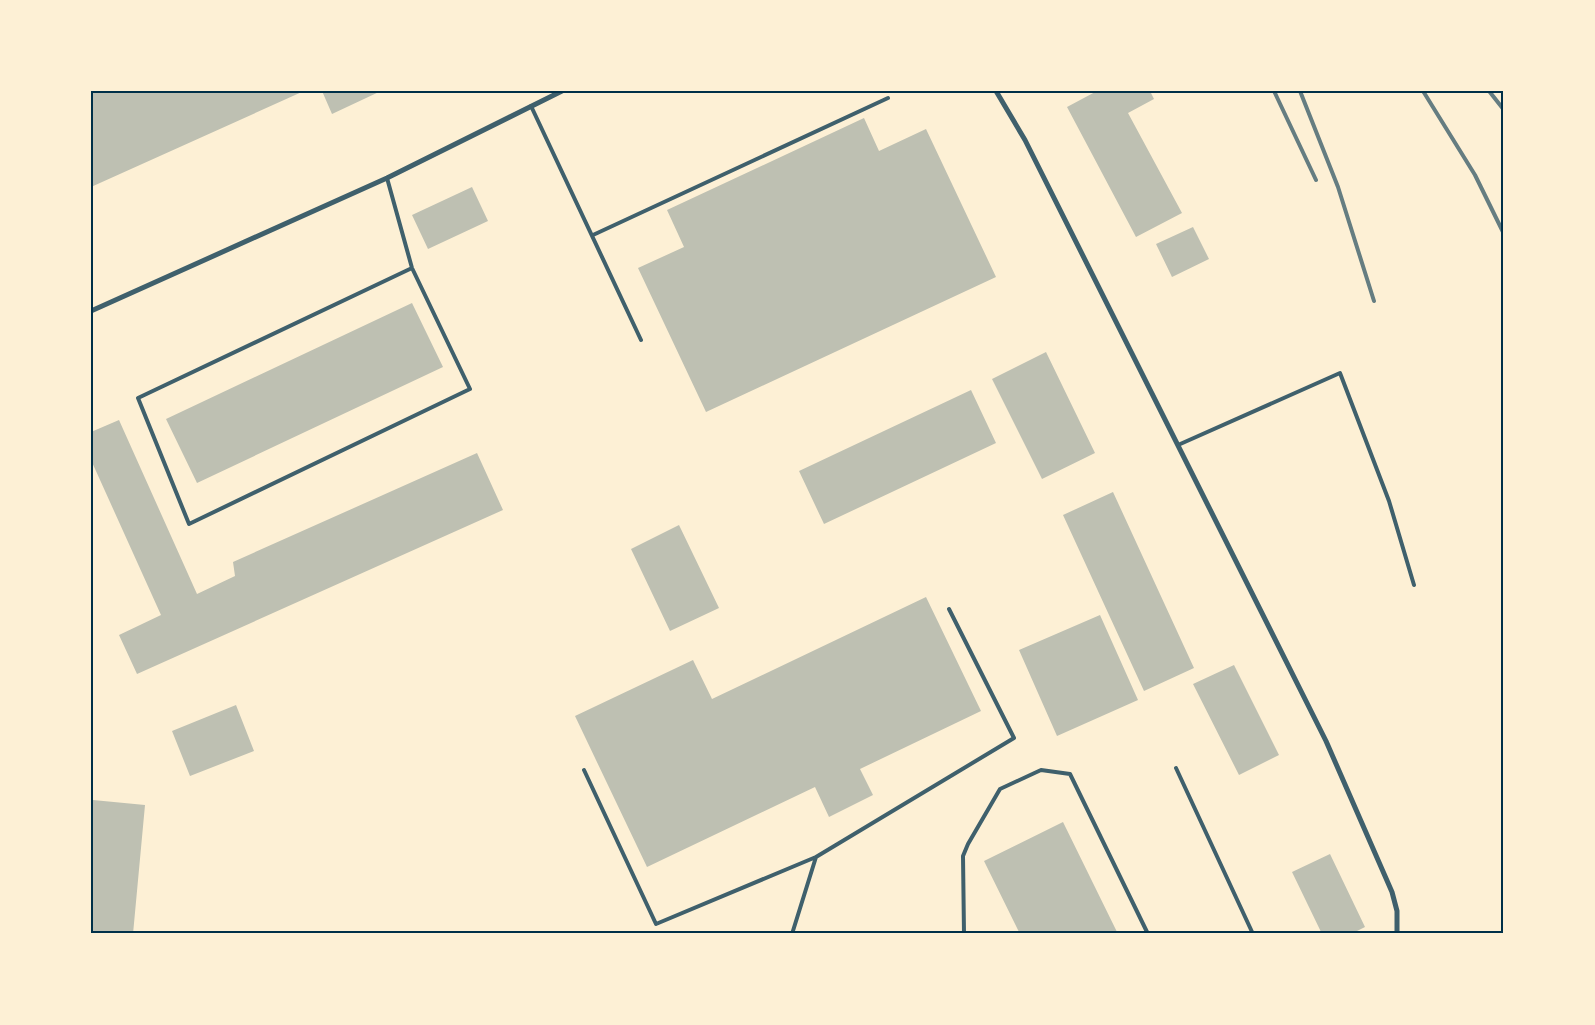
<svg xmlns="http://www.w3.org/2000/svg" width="1595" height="1025" font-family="'Exo 2',sans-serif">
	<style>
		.building { fill: #bec0b2 }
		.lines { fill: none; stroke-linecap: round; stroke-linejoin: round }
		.service { stroke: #3f606c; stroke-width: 4 }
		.minor { stroke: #3f606c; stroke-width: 5 }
		.rail { stroke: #657d81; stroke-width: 4 }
		.neatline { fill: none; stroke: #003049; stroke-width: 2 }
	</style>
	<rect width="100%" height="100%" fill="#fdf0d5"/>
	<path class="building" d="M91,91H304L91,187Z
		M322,91H381L332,114Z
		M1097,91H1150L1154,99L1128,113L1182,213L1136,237L1067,107Z
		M864,118L879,151L926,129L996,277L706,412L638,268L684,247L667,210Z
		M472,187L488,221L428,249L412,215Z
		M1193,227L1209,259L1172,277L1156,244Z
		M412,303L443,367L197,483L166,419Z
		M1046,352L1095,453L1042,479L992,379Z
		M971,390L996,443L824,524L799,471Z
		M119,420L197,594L235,576L233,562L477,453L503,510L137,674L119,635L161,615L91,460V432Z
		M1113,492L1194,668L1144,691L1063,515Z
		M679,525L719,608L670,631L631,549Z
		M926,597L981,711L860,769L873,795L829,817L815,787L647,867L575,716L693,660L712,699Z
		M1100,615L1138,700L1057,736L1019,650Z
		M1234,665L1279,755L1239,775L1193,684Z
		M236,705L254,751L190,776L172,731Z
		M93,800L145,805L133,934H91V821Z
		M1063,822L1118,934H1020L984,861Z
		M1330,854L1365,927L1351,934H1322L1292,872Z"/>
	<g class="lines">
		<path class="service" d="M531,106L641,340
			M387,178L412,268L470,389L189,524L138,398L412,268
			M593,235L888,98
			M1178,445L1340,373L1389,501L1414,585
			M1176,768L1253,934
			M584,770L656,924L816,857L1014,738L949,609
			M792,934L816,857
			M964,934L963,856L968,844L1000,789L1041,770L1070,774L1148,934"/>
		<path class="minor" d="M996,91L1025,140L1326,741L1392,892L1397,911V934
			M91,311L387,178L562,91"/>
		<path class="rail" d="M1274,91L1316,180
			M1300,91L1338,187L1374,301
			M1423,91L1475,175L1504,234
			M1489,91L1504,110"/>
	</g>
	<rect width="1595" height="1025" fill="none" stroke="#fdf0d5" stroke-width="185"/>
	<rect x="92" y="92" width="1410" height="840" class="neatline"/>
</svg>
